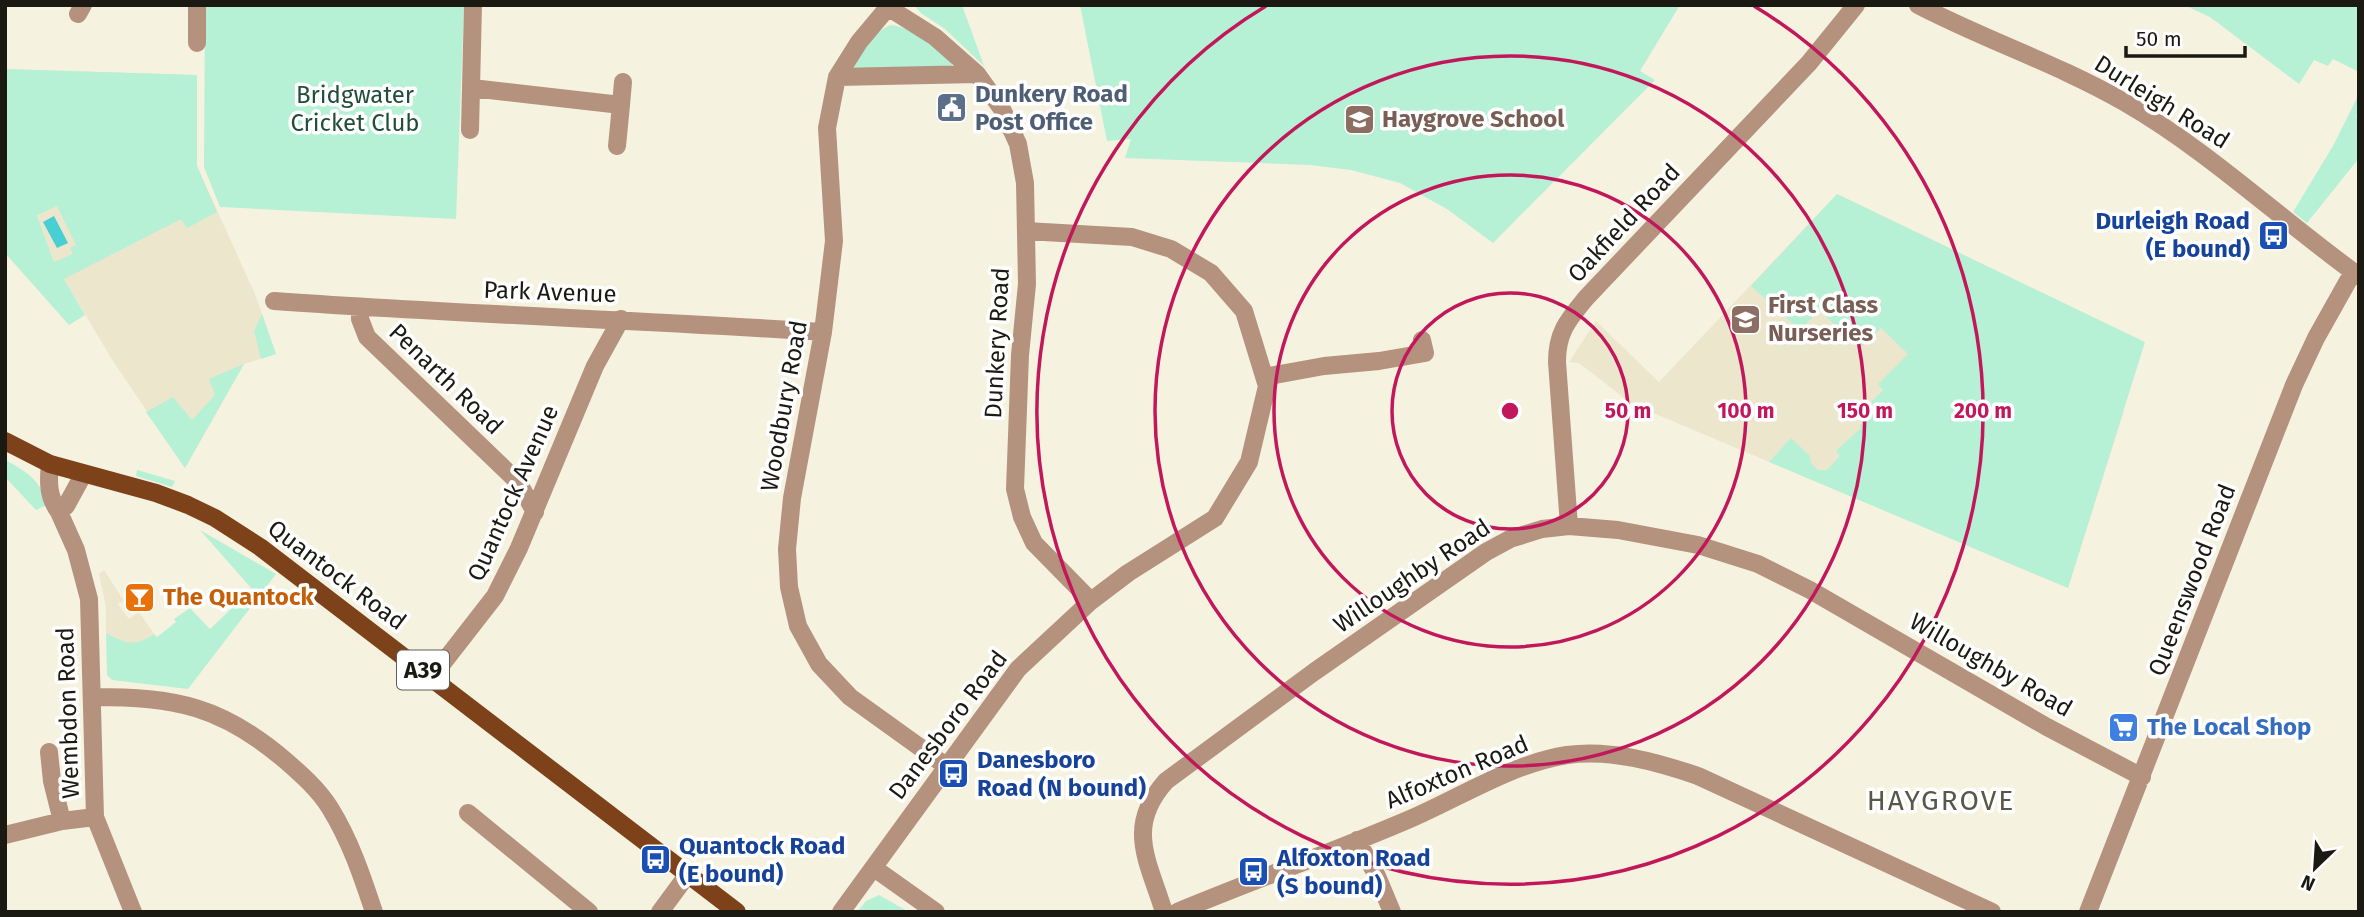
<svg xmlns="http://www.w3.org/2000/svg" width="2364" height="917" font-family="'Fira Sans',sans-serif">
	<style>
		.built { fill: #ece6cd }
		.green { fill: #b6f0d5; fill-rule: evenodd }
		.water { fill: #47cfd4 }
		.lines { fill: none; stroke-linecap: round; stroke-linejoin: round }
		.minor { stroke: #b5927e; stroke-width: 18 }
		.primary { stroke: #7d4219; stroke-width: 18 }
		.ring { fill: none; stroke: #c2185b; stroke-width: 3.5 }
		.labels { text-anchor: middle; stroke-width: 7; stroke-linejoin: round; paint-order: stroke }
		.shield { fill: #fff; stroke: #5f5e59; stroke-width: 2 }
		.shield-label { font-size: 23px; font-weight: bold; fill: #1a1912 }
		.service-label { font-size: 24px; font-weight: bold; fill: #4e5e75; stroke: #fff; text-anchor: start }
		.park-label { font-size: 24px; fill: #214d3b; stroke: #fff }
		.street-label { font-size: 24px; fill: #1a1912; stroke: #fff }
		.education-label { font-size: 24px; font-weight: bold; fill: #785e54; stroke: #fff; text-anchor: start }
		.transit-label { font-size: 24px; font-weight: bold; fill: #164399; stroke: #fff; text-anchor: start }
		.food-label { font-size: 24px; font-weight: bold; fill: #c56008; stroke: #fff; text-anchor: start }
		.shop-label { font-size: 24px; font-weight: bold; fill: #366cbe; stroke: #fff; text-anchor: start }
		.quarter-label { font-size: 28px; letter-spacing: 2px; fill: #5a5748; stroke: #fff }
		.centre { fill: #c2185b; stroke: #fff; stroke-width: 3.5 }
		.ring-label { font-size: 21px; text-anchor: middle; font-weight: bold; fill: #c2185b; stroke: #fff; stroke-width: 7; stroke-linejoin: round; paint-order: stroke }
	</style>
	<rect width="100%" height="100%" fill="#f6f2e0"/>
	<path class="built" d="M5,69L197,75V166L255,294L276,354L244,364L185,468L111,358L54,262L37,214Z
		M1837,194L2092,317L2124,411L2068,588L1632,404L1579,363L1569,362L1596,321L1659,382Z
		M104,570L124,601L118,604L129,619L139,612L154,634L138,643H125L106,633V607L99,574Z"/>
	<path class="green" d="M205,5H464L456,219L220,207L204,167Z
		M914,5H962L984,66L945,29L921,13Z
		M1080,5H1680L1640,71L1655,80L1493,243L1447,209L1400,183L1351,170L1310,165L1125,158L1131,139L1107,141Z
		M2184,5H2359V72L2333,59L2328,66L2314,60L2299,84L2210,17Z
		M891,25C915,28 935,47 952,64V66L854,69C854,55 877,29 891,25Z
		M5,69L197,75V166L217,212L187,228L181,219L64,279L85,315L69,325L5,253ZM57,206L76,245L70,248L73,254L54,262L37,215Z
		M2359,94V111L2356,116L2359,118V158L2307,223L2293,212L2333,146Z
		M1837,194L2145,342L2068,588L1769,462L1791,438L1810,456L1811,463L1818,470H1827L1840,456L1836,451L1861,428L1859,426L1876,408L1871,402L1883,390L1878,384L1908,354L1881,328L1861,347L1846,333L1834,344L1829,340L1839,329L1819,310L1800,330L1751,286Z
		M262,314L276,354L261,359L254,331Z
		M244,364L185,468L146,412L173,397L192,420L215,395L209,379Z
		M5,460C26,471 42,481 47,505L36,510L5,477Z
		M137,470L175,481L172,487L136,476Z
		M200,530L276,574L188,689L112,680L107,675L106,633C127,644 134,647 154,634L157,637L176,622L174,619L190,608L210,629L252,589Z
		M879,895L909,912H857L866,901Z"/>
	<path class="water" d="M54,216L68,243L57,248L43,222Z"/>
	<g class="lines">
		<path class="minor" d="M197,5V43
			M890,5L859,42L837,77L827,128L834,241L823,332L792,498L787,549L789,587L798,626L819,664L850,697L946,766
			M1918,5C1985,40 2058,64 2124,102C2209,151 2280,219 2359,276
			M889,8L935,37L977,74L1002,109L1018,144L1025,183L1027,284L1020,355L1015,489L1022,517L1034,543L1091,601
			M78,14L83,5
			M837,77L977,74
			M472,88L621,105L617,146
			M621,105L623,82
			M470,130L473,5
			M274,301C457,314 640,320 823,332
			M360,307V319L367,337L518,482L535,512
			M1264,377L1324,366L1379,361L1425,353L1422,340
			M50,464C48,482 48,497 59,512L66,506L83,475
			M59,512L76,550L89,599L95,817L133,912
			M1569,526L1557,362C1557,332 1568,320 1586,298L1809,63L1856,5
			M432,677L495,596L519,548L595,366L621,319
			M93,697C176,697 222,706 286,761C302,775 319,790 330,808C350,840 362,876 374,912
			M49,752L52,781L62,821
			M468,813L589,912
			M5,835L62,821L95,817
			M1357,840L1377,876L1392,912
			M874,868L936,912
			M660,912L688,874
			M841,912L1018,669L1091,601L1128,573L1215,518L1249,462L1267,386L1244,311L1211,273L1171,249L1132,237L1026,231
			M1164,912C1148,860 1125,827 1166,781L1314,672L1486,552L1510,539L1542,529L1569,526L1618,530L1698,545L1758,564L1810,590L2047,727L2142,777
			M1177,912C1254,880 1333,852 1410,819C1461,797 1511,764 1567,755C1611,749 1657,762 1698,776L1992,912
			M2088,912L2294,385L2316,338L2353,272"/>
		<path class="primary" d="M5,441L50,464L156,493L188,505L215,518L260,547L737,912"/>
	</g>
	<g class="ring">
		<circle cx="1510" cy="411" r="118"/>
		<circle cx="1510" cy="411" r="236"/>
		<circle cx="1510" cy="411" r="355"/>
		<path d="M1754 6A473 473 0 1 1 1266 6"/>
	</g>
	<defs>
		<symbol id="civic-square" viewBox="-11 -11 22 22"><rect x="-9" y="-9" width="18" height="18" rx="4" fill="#5c6f8a" stroke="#fff"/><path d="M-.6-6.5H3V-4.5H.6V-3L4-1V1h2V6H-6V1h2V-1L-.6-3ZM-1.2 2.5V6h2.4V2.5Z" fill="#fff"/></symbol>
		<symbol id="school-square" viewBox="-11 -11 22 22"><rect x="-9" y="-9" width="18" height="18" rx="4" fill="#8d6e63" stroke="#fff"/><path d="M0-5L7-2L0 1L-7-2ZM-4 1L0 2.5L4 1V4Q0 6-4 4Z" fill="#fff"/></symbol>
		<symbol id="bus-square" viewBox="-11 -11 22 22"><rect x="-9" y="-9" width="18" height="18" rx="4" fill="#1a4fb4" stroke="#fff"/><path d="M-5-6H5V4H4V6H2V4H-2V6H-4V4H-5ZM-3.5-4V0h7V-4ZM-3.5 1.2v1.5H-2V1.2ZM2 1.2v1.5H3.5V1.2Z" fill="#fff"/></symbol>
		<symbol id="bar-square" viewBox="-11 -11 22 22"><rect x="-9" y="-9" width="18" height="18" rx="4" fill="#e8710a" stroke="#fff"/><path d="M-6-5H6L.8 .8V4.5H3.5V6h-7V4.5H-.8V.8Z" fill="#fff"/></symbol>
		<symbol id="supermarket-square" viewBox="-11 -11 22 22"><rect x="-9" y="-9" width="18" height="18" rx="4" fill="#3f7fe0" stroke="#fff"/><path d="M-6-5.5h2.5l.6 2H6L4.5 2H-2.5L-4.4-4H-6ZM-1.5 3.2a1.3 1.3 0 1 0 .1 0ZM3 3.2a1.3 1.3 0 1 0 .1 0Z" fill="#fff"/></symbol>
	</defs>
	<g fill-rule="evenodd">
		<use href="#civic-square" x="934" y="90" width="35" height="35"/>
		<use href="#school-square" x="1342" y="102" width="35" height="35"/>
		<use href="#bus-square" x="2256" y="218" width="35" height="35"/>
		<use href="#school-square" x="1728" y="302" width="35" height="35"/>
		<use href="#bar-square" x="122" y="580" width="35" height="35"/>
		<use href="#supermarket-square" x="2106" y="710" width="35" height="35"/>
		<use href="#bus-square" x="936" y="756" width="35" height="35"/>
		<use href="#bus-square" x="638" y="842" width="35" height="35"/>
		<use href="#bus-square" x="1236" y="854" width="35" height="35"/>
	</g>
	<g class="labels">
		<rect class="shield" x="397" y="650.5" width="52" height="39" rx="5"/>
		<g class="shield-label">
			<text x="423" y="678">A39</text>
		</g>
		<g class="service-label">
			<text x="975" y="102">Dunkery Road<tspan x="975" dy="28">Post Office</tspan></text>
		</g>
		<g class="park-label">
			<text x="355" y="103">Bridgwater<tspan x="355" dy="28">Cricket Club</tspan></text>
		</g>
		<g class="street-label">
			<text transform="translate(2162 102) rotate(32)" y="8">Durleigh Road</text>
			<text transform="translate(1624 223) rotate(-47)" y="8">Oakfield Road</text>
			<text transform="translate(550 292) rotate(2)" y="8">Park Avenue</text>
			<text transform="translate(997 343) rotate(-87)" y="8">Dunkery Road</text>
			<text transform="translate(446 379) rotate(44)" y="8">Penarth Road</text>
			<text transform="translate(784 406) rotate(-80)" y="8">Woodbury Road</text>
			<text transform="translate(513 493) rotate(-66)" y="8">Quantock Avenue</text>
			<text transform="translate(337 575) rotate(37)" y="8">Quantock Road</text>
			<text transform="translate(1412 576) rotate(-34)" y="8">Willoughby Road</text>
			<text transform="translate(2192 580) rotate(-69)" y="8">Queenswood Road</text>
			<text transform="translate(1991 665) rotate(30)" y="8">Willoughby Road</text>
			<text transform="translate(68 713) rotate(-92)" y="8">Wembdon Road</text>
			<text transform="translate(948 725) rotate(-53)" y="8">Danesboro Road</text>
			<text transform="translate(1457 772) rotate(-23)" y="8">Alfoxton Road</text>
		</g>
		<g class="education-label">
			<text x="1382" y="127">Haygrove School</text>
			<text x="1768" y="313">First Class<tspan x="1768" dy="28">Nurseries</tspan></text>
		</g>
		<g class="transit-label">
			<text x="2250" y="229" text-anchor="end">Durleigh Road<tspan x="2250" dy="28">(E bound)</tspan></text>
			<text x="977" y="768">Danesboro<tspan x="977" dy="28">Road (N bound)</tspan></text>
			<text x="679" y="854">Quantock Road<tspan x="679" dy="28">(E bound)</tspan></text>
			<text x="1277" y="866">Alfoxton Road<tspan x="1277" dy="28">(S bound)</tspan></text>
		</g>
		<g class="food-label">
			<text x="163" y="605">The Quantock</text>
		</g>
		<g class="shop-label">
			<text x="2147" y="735">The Local Shop</text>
		</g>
		<g class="quarter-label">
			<text x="1941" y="810">HAYGROVE</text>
		</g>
	</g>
	<circle cx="1510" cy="411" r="10" class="centre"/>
	<g class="ring-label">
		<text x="1628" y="418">50 m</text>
		<text x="1746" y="418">100 m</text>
		<text x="1865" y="418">150 m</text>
		<text x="1983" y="418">200 m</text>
	</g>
	<rect width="2364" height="917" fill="none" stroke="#1a1912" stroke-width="14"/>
	<g transform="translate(2315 868) rotate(205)" stroke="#ffffff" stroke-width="5" paint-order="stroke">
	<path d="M0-5L12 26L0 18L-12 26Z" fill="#1a1912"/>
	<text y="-10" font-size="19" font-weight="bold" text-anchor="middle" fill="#1a1912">N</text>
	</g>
	<path d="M2126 46v10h119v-10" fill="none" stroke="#1a1912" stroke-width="3.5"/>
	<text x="2136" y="46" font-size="21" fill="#1a1912" stroke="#ffffff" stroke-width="5" paint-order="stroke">50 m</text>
</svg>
